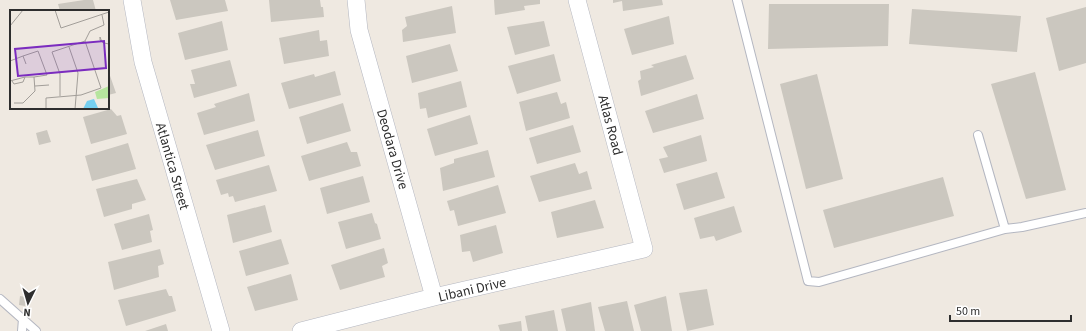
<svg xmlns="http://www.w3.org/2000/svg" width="1086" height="331" font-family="'Source Sans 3',sans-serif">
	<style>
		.building { fill: #cbc7bf }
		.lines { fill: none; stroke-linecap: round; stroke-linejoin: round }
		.lane-casing { stroke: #b4b7c1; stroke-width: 10 }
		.street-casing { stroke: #b4b7c1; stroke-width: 18 }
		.lane { stroke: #fff; stroke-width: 8 }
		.street { stroke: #fff; stroke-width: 17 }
		.labels { text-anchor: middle; stroke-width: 3; stroke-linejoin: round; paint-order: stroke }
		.street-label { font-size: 14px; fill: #2e2e2e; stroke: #fff }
		.inset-road { fill: none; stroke: #a29e99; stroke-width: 1 }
		.view { fill: #7b2cbf; fill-opacity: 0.15; stroke: #7b2cbf; stroke-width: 2 }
		.inset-edge { fill: none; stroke: #2e2e2e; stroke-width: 2 }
	</style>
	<rect width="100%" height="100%" fill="#efe9e1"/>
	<path class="building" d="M84,0H93L96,11H60L58,4Z
		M170,0H225L228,11L176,20Z
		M269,0H320L321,7H323L324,17L271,22Z
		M494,0H540V4L524,6L525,10L495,15Z
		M613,0H662L663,5L623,11L622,1L613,3Z
		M769,4H889L888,46L768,49Z
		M452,6L456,33L403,42L402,30L407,26L405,17Z
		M1086,7V63L1059,71L1046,18Z
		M912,9L1021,16L1017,52L909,44Z
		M669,16L674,44L632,55L624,29Z
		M222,21L228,50L185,60L178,33Z
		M544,21L550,46L515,55L507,27Z
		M319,30L320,41L327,40L329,56L284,64L279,38Z
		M450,44L458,71L412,83L406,56Z
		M554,54L561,81L517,94L508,66Z
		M686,55L694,79L641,96L638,81L641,79L640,71L654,67L651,65Z
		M230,60L237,86L194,98L190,84H195L191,70Z
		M108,70L116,93L108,95Z
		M335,71L341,95L289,109L281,83L314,74L315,77Z
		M1035,72L1066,190L1026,199L991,84Z
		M817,74L843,179L806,189L780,84Z
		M461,81L467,107L428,118L426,108L420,109L418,93Z
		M557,92L561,104L566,102L570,118L526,131L519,102Z
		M249,93L255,121L204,135L197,113L216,107L214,104Z
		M697,94L704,119L653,133L645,111Z
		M343,103L351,131L307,144L299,117Z
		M111,109L117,116L121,115L127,134L91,144L83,117Z
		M470,115L478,144L435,156L427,129Z
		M573,125L581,152L537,164L529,138Z
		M47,130L51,142L39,145L36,133Z
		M258,130L265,156L215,170L206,145Z
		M701,135L707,161L664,173L659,159L668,157L663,147Z
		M347,142L351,152H357L361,166L309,181L301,156Z
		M128,143L136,169L92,181L85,156Z
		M488,150L495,177L443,191L440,168L454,163V159Z
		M575,163L579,174L587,171L592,189L539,202L530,176Z
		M269,165L277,191L235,202L233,196L229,197L228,193L221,195L216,180Z
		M717,172L725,198L684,210L676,184Z
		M363,176L370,202L327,214L320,188Z
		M943,177L954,216L834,248L823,210Z
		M137,179L146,200L132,204V209L104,217L96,189Z
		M498,185L506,213L458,226L454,210L450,211L447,201Z
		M595,200L604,228L557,238L551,212Z
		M265,205L272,232L233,243L227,215Z
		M734,206L742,232L716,241L714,236L700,239L694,218Z
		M372,213L375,223L377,224L381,239L346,249L338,222Z
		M149,214L153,230L150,231L152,242L122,250L114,224Z
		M496,225L503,253L473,262L470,251L462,252L460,235Z
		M281,239L289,264L246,276L239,251Z
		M384,248L388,263L382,266L385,277L340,290L331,265Z
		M160,249L164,264L158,266L159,277L114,290L108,262Z
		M291,274L298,300L255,311L247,287Z
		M166,289L169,296H172L176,311L126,326L118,300Z
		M707,289L714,325L687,331L679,293Z
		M20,296L26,297L25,306L19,305Z
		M666,296L672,331H641L634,305Z
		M627,301L634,331H605L598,307Z
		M591,302L595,331H566L561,309Z
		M554,310L558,331H528L525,316Z
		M521,321L522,331H500L498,325Z
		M166,324L168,331H145Z"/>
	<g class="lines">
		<defs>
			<path id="lane" d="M737,0L808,281L819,282L1005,229L978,135
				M1005,229L1022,227L1086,213
				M0,299L36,331
				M22,331L23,319"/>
			<path id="street" d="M132,0L143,62L221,331
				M356,0L359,30L434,297
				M301,331L434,297L644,249L577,0"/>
		</defs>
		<use href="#lane" class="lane-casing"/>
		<use href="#street" class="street-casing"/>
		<use href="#lane" class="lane"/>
		<use href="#street" class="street"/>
	</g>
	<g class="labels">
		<g class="street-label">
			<text transform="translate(611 125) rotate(75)" y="5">Atlas Road</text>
			<text transform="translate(393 149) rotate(74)" y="5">Deodara Drive</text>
			<text transform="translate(173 166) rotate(74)" y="5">Atlantica Street</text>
			<text transform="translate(472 289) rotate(-13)" y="5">Libani Drive</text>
		</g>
	</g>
	<g transform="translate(10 10)">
		<rect width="99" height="99" fill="#efe9e1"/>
		<path d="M99,76V88L87,89L85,82Z" fill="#b6e59e"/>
		<path d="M84,89L88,98L73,99L77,91Z" fill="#75cff0"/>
		<path class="inset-road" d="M45,0L51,18L99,2M0,16L13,0M75,31L80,21L94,15L92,5M92,32L90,27V30L92,32L94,33L99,34M59,37L68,63L65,99M0,51L13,46M16,54L13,46L28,41L37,65L24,67M0,71L15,67L13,72L4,74L2,71M25,76L39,75M50,86V64L42,42L75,31M4,93H13L25,81L24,67H15M36,99V88L71,85L91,78L75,31"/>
		<path class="view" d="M94,31L96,58L8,66L5,39Z"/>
		<rect width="99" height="99" class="inset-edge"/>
	</g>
	<g transform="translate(28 303) rotate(185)" stroke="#ffffff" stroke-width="3" paint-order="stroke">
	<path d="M0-3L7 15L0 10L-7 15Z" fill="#2e2e2e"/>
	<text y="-6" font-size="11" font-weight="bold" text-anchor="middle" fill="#2e2e2e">N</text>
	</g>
	<path d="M950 315v6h121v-6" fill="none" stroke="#2e2e2e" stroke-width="2"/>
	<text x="956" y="315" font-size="12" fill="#2e2e2e" stroke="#ffffff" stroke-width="3" paint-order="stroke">50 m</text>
</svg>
